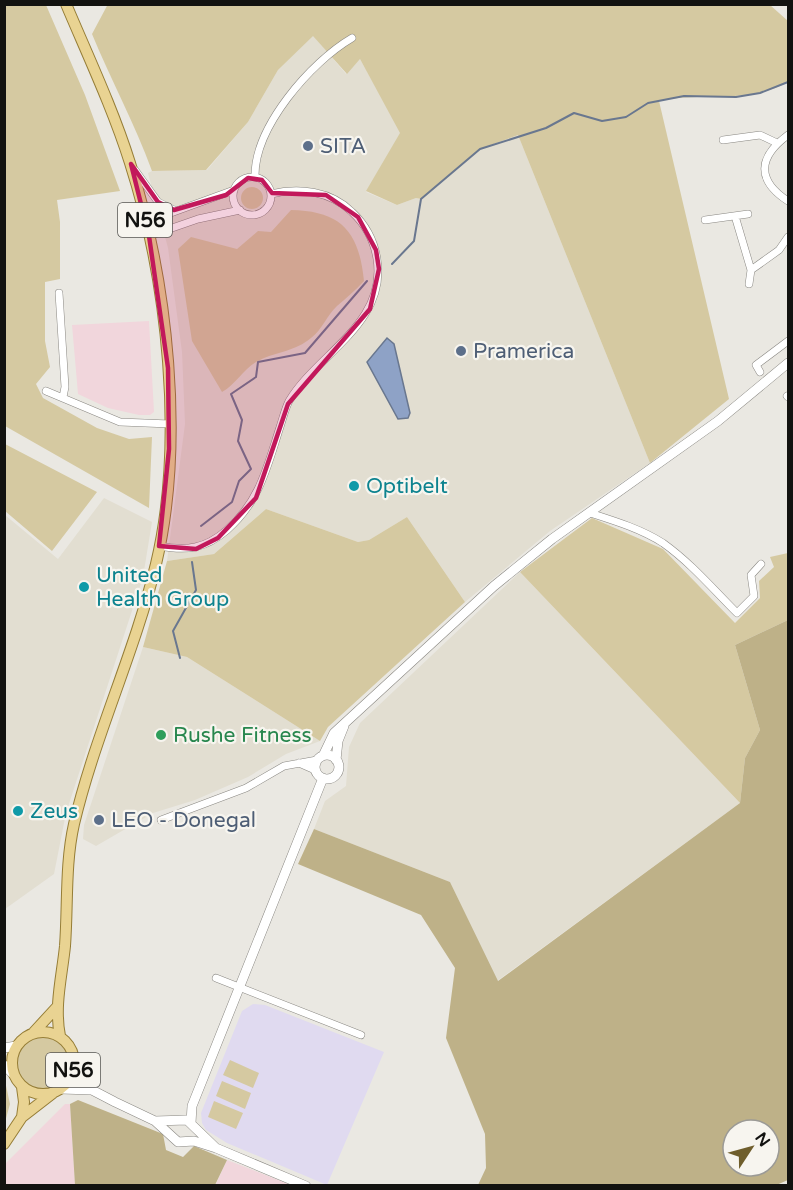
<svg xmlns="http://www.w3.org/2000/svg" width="793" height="1190" font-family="'Varela Round',sans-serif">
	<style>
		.commercial { fill: #f1d6dc }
		.built { fill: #e2ded1 }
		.education { fill: #e0daf0 }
		.green { fill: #d5c9a1 }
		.forest { fill: #beb188; fill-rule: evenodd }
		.water { fill: #8ea2c6; stroke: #69778f; stroke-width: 1.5 }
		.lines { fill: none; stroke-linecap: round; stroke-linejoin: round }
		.stream { stroke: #69778f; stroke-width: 2 }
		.minor-casing { stroke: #898782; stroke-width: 8 }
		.tertiary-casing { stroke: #898782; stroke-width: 10 }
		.primary-casing { stroke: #957d36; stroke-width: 12 }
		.minor { stroke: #fff; stroke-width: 7 }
		.tertiary { stroke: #fff; stroke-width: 9 }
		.primary { stroke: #e9d392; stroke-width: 10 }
		.marked { fill: #c2185b; fill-opacity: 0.2; stroke: #c2185b; stroke-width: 4.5; stroke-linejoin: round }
		.service-dot { fill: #5c6f8a; stroke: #f7f5ef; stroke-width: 2 }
		.culture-dot { fill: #0f9aa8; stroke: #f7f5ef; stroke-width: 2 }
		.leisure-dot { fill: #2e9e5b; stroke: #f7f5ef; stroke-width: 2 }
		.labels { text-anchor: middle; stroke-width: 4.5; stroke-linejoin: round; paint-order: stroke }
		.shield { fill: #f7f5ef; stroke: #575653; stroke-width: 1.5 }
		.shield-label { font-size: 20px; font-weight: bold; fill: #121210 }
		.service-label { font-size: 21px; fill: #4e5e75; stroke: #f7f5ef; text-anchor: start }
		.culture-label { font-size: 21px; fill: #0d838f; stroke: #f7f5ef; text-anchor: start }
		.leisure-label { font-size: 21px; fill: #27864d; stroke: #f7f5ef; text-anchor: start }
	</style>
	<rect width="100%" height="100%" fill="#eae8e2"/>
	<path class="commercial" d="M149,321L154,412L150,415H139L108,408L78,394L72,325Z
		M65,1104H70L75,1185L5,1186V1164Z
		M227,1160L291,1185L215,1186Z"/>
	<path class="built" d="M313,35L346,74L360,59L401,133L366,192L397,205L416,198L421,199L480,149L518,135L650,463L550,531L465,602L407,517L369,540L358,542L266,509L214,554L167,561L185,424L182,352L168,248L148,173L152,171L207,170L248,122L278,70Z
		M104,498L152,522L143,577L66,813L54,874L5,909V515L58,559Z
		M520,572L740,803L497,981L450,882L314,829L325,801L346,786L349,747L360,723Z
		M143,647L187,657L320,741L286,754L248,777L195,800L153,813L96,846L83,839L84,825Z"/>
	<path class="education" d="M253,1004L265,1005L384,1052L327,1185L227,1143L206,1130L202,1123L201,1113L240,1016L242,1011Z"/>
	<path class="green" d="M108,4L770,5L788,21V82C748,105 701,91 659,101L729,399L650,463L518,135L480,149L421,199L416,198L397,205L366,191L400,133L360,59L347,74L313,36L278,70L248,122L206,170L152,171C135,124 111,80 92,34Z
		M4,5H46L85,95L120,191L57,200L60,222V279L45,282V341L50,367L36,384L43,398L97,428L129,439L152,437L149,508L5,426Z
		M241 198a11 11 0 1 1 22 0a11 11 0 1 1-22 0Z
		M291,210C342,211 359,232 364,281C355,291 346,298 337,306C327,315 322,330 311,338C296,351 276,352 260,360C244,367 237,384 222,392L192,341L178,249L191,237L237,249L258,231L271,232Z
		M5,444L97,492L52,551L5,511Z
		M266,509L358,542L369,540L407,517L465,602L328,727L320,741L187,657L143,647L167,561L214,554Z
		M592,518L663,549L735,623L760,598L759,581L774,567L770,557L788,553V620L735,645L760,730L745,758L740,803L520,572Z
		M16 1063a26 26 0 1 1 52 0a26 26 0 1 1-52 0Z
		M230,1060L259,1073L253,1088L223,1075Z
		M5,1081L10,1104L5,1122Z
		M222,1081L251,1093L245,1109L216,1096Z
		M214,1101L243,1113L236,1129L208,1117Z"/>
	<path class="forest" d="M788,620V1180L774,1186L478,1185L486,1168L485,1134L446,1038L455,968L421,915L298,864L314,829L450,882L498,981L740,803L745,758L760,730L735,645ZM733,1130H769V1166H733Z
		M78,1100L163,1134L166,1150L183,1157L194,1146L227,1160L215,1185H75L70,1104Z"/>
	<path class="water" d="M387,338L394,344L410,413L408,418L398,419L367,362Z"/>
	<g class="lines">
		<path class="stream" d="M392,264L414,241L421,199L480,149L546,128L574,113L602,121L626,117L648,103L684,96L736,97L760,93L788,82
			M201,526L232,502L239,481L251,469L238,441L242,420L231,394L256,377L258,362L305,353L367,281
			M180,658L173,631L196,590L192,562"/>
		<defs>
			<path id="minor" d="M788,135C758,157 756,180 788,201
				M723,140L760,135L777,143
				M135,170L158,202L174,210
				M255,177C254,127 311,62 352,38
				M233 196a19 19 0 1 1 38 0a19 19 0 1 1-38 0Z
				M735,216L751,270L749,284
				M705,220L748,214
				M146,222L234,190
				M149,236L198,219L240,210
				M751,270L779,250L788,237
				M59,293L65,387L63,397
				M760,372L756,365L788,341
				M46,391L120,422L170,424
				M787,396L788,397
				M590,513C615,521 641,529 663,543C691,563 713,589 737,613L754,596L751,575L761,564
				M159,546C187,551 205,549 227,530C260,501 267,467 280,427C283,418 285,409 289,401C318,353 387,324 377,259C374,240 366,225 352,212C331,191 299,187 271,194
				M299,763L315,770
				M161,820L246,788L284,766L317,760
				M216,978L361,1035"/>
			<path id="tertiary" d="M315 767a12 12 0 1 1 24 0a12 12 0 1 1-24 0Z
				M323,756L334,733L494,586L552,539L718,421L788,363
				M336,760L338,741L344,726
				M4,1048L16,1046
				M4,1065L12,1073
				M74,1067L92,1090L115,1102L155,1121L187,1120L216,1148
				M61,1089L92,1090
				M155,1121L178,1142L194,1141L216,1148L306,1186
				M191,1123L192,1106L323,778"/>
			<path id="primary" d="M12 1063a31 31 0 1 1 62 0a31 31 0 1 1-62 0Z
				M34,1032L57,1007
				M60,1036C54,1006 62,976 65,946C68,905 65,864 74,824C95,735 135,652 156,564C185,442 168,282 130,163C113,109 88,56 66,4
				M22,1087L24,1102L22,1117
				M4,1144L22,1117L53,1093"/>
		</defs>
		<use href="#minor" class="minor-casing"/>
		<use href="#tertiary" class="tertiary-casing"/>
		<use href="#primary" class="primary-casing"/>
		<use href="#minor" class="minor"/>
		<use href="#tertiary" class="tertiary"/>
		<use href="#primary" class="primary"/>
	</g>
	<path class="marked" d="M131,164L158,202L174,210L226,195L248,178L262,180L272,193L326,195L358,217L376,250L379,269L370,309L288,404L256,498L218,538L196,549L159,546L169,449L168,368L149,236Z"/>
	<g class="service-dot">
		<circle cx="308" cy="146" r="6"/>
		<circle cx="461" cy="351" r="6"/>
		<circle cx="99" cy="820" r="6"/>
	</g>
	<g class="culture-dot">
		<circle cx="354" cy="486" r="6"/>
		<circle cx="84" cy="587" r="6"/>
		<circle cx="18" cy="811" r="6"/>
	</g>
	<circle class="leisure-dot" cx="161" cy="735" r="6"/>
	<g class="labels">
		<g class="shield">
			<rect x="118" y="203" width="54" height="34" rx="4.5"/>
			<rect x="46" y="1053" width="54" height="34" rx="4.5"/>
		</g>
		<g class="shield-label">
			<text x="145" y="227">N56</text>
			<text x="73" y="1077">N56</text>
		</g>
		<g class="service-label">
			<text x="320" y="153">SITA</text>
			<text x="473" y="358">Pramerica</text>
			<text x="111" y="827">LEO - Donegal</text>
		</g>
		<g class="culture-label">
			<text x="366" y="493">Optibelt</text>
			<text x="96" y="582">United<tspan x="96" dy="24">Health Group</tspan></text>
			<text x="30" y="818">Zeus</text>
		</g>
		<g class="leisure-label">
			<text x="173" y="742">Rushe Fitness</text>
		</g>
	</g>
	<rect width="793" height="1190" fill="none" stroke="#121210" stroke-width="12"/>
	<g transform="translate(751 1148) rotate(54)"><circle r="28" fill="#f7f5ef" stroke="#9b9a96" stroke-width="1.5"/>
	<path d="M0-4.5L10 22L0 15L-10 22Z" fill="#6f5e2c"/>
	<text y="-9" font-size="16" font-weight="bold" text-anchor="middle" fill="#121210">N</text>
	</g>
</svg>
